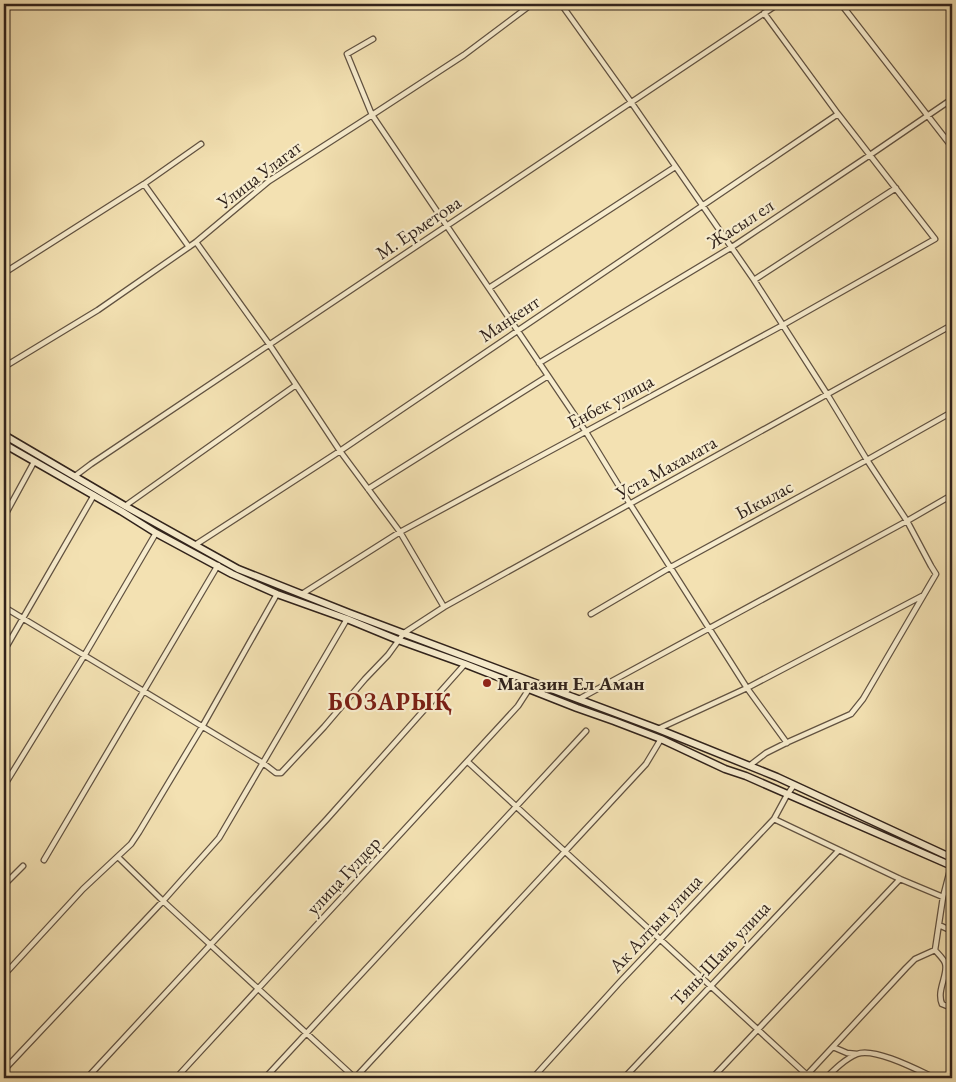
<svg xmlns="http://www.w3.org/2000/svg" width="956" height="1082" font-family="'EB Garamond',serif">
	<style>
		.lines { fill: none; stroke-linecap: round; stroke-linejoin: round }
		.street-casing { stroke: #615241; stroke-width: 7 }
		.secondary-casing { stroke: #30221b; stroke-width: 9 }
		.street { stroke: #f7eccd; stroke-width: 4.5 }
		.secondary { stroke: #f7eccd; stroke-width: 6 }
		.poi-dot { fill: #8f2418; stroke: #f7eccd; stroke-width: 2 }
		.labels { text-anchor: middle; stroke-width: 4.5; stroke-linejoin: round; paint-order: stroke }
		.street-label { font-size: 19px; fill: #30221b; stroke: #f7eccd }
		.poi-label { font-size: 19px; font-weight: bold; fill: #30221b; stroke: #f7eccd; text-anchor: start }
		.district-label { font-size: 24px; font-weight: bold; letter-spacing: 1px; fill: #7a1f14; stroke: #f7eccd }
	</style>
	<rect width="100%" height="100%" fill="#f3e1b2"/>
	<filter id="stains"><feTurbulence type="fractalNoise" baseFrequency=".004" numOctaves="4"/><feColorMatrix values="0 0 0 0 .2 0 0 0 0 .09 0 0 0 0 .02 0 0 0 .5 -.17"/></filter>
	<radialGradient id="worn" r=".72"><stop offset=".6" stop-color="#630" stop-opacity="0"/><stop offset="1" stop-color="#630" stop-opacity=".3"/></radialGradient>
	<g class="lines">
		<defs>
			<path id="street" d="M561,4L631,102L754,280L827,394L867,460L907,521L931,566L936,574L863,699L851,714L788,742L766,753L749,766
				M841,4L952,147
				M373,39L347,54L372,115L586,432L630,504L747,688L787,743
				M144,184L189,247
				M196,242L269,344L340,451L400,532L444,607
				M4,273L144,184L201,144
				M754,280L896,188
				M489,288L675,167
				M539,363L732,247L870,155L952,99
				M4,367L98,310L196,242L269,181L372,115L464,55L532,4
				M75,476L91,464L778,4
				M368,489L548,376
				M125,506L296,385
				M4,517L34,462
				M195,545L340,451L838,114
				M302,594L400,532L783,325L935,239L838,114L764,13
				M4,607L263,763L276,773H281L324,727L365,679L388,655L404,633L444,607L952,325
				M591,614L671,567L867,460L952,412
				M4,651L94,495
				M579,699L907,521L952,495
				M658,729L747,688L922,596
				M468,762L807,1075
				M4,786L84,656L156,533
				M774,819L900,879L943,897
				M118,857L163,901L355,1078
				M44,860L218,565
				M951,866L943,897L935,950C938,954 943,958 945,963C949,974 936,990 942,1004L952,1008
				M4,885L23,866
				M939,925L952,931
				M4,975L83,889L131,844L139,832L202,727L277,594
				M833,1047L847,1053L857,1054
				M4,1070L163,901L219,838L347,619
				M87,1078L327,819L465,664
				M176,1078L518,706L529,689
				M265,1078L586,731
				M355,1078L646,764L661,739
				M533,1078L619,983L774,819L787,795L794,785
				M624,1078L839,850
				M712,1078L900,879
				M804,1078L906,968L915,959L935,950
				M826,1078C835,1069 845,1059 857,1054C874,1047 918,1070 935,1078"/>
			<path id="secondary" d="M4,435L125,506L238,569L349,613L658,729L777,777L952,858
				M4,444L121,511L156,533L232,574L277,594L347,619L398,640L465,664L577,708L614,721L661,739L725,769L746,776L952,866"/>
		</defs>
		<use href="#street" class="street-casing"/>
		<use href="#secondary" class="secondary-casing"/>
		<use href="#street" class="street"/>
		<use href="#secondary" class="secondary"/>
	</g>
	<circle class="poi-dot" cx="487" cy="683" r="5"/>
	<g class="labels">
		<g class="street-label">
			<text transform="translate(259 174) rotate(-37)" y="7">Улица Улагат</text>
			<text transform="translate(740 223) rotate(-33)" y="7">Жасыл ел</text>
			<text transform="translate(418 227) rotate(-34)" y="7">М. Ерметова</text>
			<text transform="translate(509 318) rotate(-34)" y="7">Манкент</text>
			<text transform="translate(610 401) rotate(-28)" y="7">Енбек улица</text>
			<text transform="translate(666 467) rotate(-29)" y="7">Уста Махамата</text>
			<text transform="translate(764 499) rotate(-28)" y="7">Ыкылас</text>
			<text transform="translate(343 875) rotate(-47)" y="7">улица Гулдер</text>
			<text transform="translate(655 923) rotate(-47)" y="7">Ак Алтын улица</text>
			<text transform="translate(720 953) rotate(-47)" y="7">Тянь-Шань улица</text>
		</g>
		<g class="poi-label">
			<text x="497" y="690">Магазин Ел Аман</text>
		</g>
		<g class="district-label">
			<text x="390" y="710">БОЗАРЫҚ</text>
		</g>
	</g>
	<rect width="956" height="1082" fill="none" stroke="#f3e1b2" stroke-width="20"/>
	<rect x="5" y="5" width="946" height="1072" fill="none" stroke="#30221b" stroke-width="2.5"/>
	<rect x="10" y="10" width="936" height="1062" fill="none" stroke="#30221b"/>
	<rect width="100%" height="100%" filter="url(#stains)"/>
	<rect width="100%" height="100%" fill="url(#worn)"/>
</svg>
